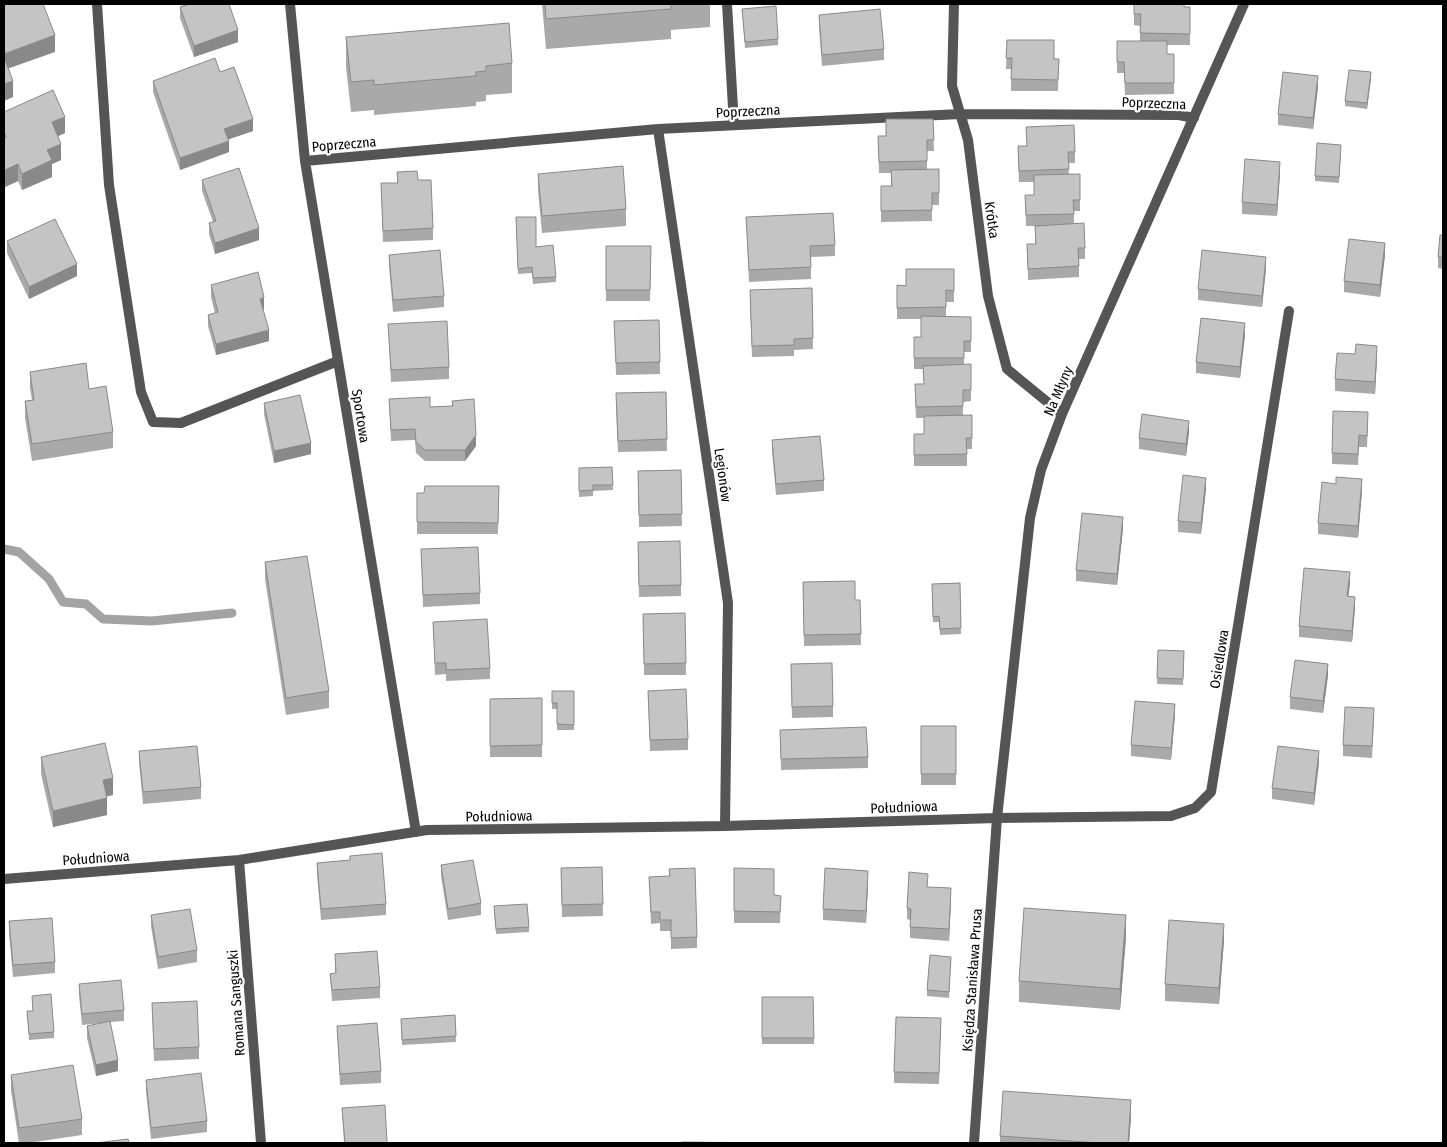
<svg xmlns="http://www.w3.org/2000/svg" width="1447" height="1147" font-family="'Fira Sans Condensed',sans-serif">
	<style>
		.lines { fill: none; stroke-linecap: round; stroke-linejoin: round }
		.stream { stroke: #a3a3a3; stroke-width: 9 }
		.lane { stroke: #555; stroke-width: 10 }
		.street { stroke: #555; stroke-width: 10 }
		.wall { fill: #a9a9a9 }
		.shaded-wall { fill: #898989 }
		.building { fill: #c4c4c4; stroke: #898989 }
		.labels { text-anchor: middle; stroke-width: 4.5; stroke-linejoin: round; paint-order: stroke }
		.street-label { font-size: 14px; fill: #000; stroke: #fff }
	</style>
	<rect width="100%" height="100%" fill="#fff"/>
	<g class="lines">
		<path class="stream" d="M4,549L19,552L49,579L63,602L86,604L103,619L152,621L232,613"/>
		<path class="lane" d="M727,4L734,125"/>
		<path class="street" d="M97,4L109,185L141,392L153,422L181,423L338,361
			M290,4L305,161L416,832
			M954,4L952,86L968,140L988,296L1007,369L1062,414
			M658,129L728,603L725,826
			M305,161L658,129L960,114L1179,115L1194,118
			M239,860L261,1143
			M4,879L239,860L427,830L725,826L997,818L1171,816L1195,808L1211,792L1289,311
			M974,1143L997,818L1030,518L1041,470L1062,414L1244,4"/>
	</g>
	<path class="wall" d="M182,4H229L238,42L194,57L180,18V7L183,6Z
		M542,4H710V27L671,30V39L546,49Z
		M1134,4L1190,7V45H1167V54H1174V94L1125,95L1124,73H1117V41H1140V26L1134,25Z
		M742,9L778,39V45L745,48Z
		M819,15L884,49V60L822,66L819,27Z
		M346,37L512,63V93L486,95V101L476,102V106L374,115V110L351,112L346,67Z
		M1007,40L1054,59H1059L1058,91H1011V69H1006Z
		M220,72L253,131L228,139L229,152L180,170L153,92V81Z
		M1371,78L1367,109L1345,106V101Z
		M1318,87L1313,129L1278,125V114Z
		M4,112L65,133L58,136L61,160L52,164V177L22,190L18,181L5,187L4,184Z
		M933,119L934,151H927V169H939V205H932V221L881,222V186H891V173H879L878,136H886Z
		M1026,127L1075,152V163H1068L1069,174H1080V211H1074V224L1085,248V259H1079V277L1028,280L1027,244H1035V226H1026L1025,195H1034V182H1019L1018,157V146H1027Z
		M1341,150L1339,183L1315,181V176Z
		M397,172L418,180L433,228V240L383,242L381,183H397Z
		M1280,173L1277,216L1242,214V202Z
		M538,174L626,209V226L542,233L538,190Z
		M202,180L259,240L215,254L209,234V223L213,222L202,191Z
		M516,217L556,277V282L533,284L532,273L518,274Z
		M746,217L835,245V256L811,257V279L749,282Z
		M1443,235V269L1438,268V257Z
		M7,241L77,276L29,299L7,253Z
		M606,246H651L650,301H606Z
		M389,255L444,296V307L393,312L389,266Z
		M1385,255L1380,297L1344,292V281Z
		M1266,268L1262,307L1198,300V289Z
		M954,269V302H946V317H971V352H964V365L971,390V401L963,402V415H972V449H967V466H914V434H924V418H916L915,395V384H924L923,369H914V337H921V319H897V285L906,286Z
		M211,285L264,309H263L269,341L216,355L208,326V315L215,313L211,297Z
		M812,288L813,349L794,350V356L752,357L750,301Z
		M659,320L660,374L616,375L614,321Z
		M388,324L449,367V379L391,382Z
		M1245,335L1240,378L1196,373V362Z
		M1377,357L1375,394L1335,391V379Z
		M30,372L89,389L113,432V448L32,461L25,418V401L32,400L30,388Z
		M666,392L667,451L618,452L616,404Z
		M389,399L430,407L452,406V401L476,446L465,461H425L416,453L415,440L391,441Z
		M264,403L311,454L274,463L264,414Z
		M1368,424L1367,447H1359L1358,465L1332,464V453Z
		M1189,432L1186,456L1139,449V438Z
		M772,440L824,480V491L776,495L772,451Z
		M612,467L613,490L593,491V496L579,497V468Z
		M681,470L682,526L639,527L638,471Z
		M499,486L498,534H417V493H424Z
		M1206,489L1201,534L1178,532V521Z
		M1362,491L1358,538L1318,534V523Z
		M1123,528L1117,585L1076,581V570Z
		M638,542L681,585V596L639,597Z
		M421,549L480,593V604L423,607Z
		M265,562L329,691V708L286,715L265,579Z
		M803,582L855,600H860L861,645L804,646Z
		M960,583L961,634L940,635L939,622H933L932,584Z
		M1350,583L1348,596L1355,608L1352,642L1299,637V626Z
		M685,613L686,675H644L643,614Z
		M433,622L490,668V679L446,681V674L435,675Z
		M1158,650L1184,651L1183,685L1157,684Z
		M791,675L833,706V717L792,718Z
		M1328,675L1323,713L1290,709V697Z
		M552,691H574V730H557V709H552Z
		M648,691L688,739V750L650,751Z
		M542,698V757H490V699Z
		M1175,715L1171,760L1131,756V745Z
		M1374,720L1372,758L1343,756V745Z
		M921,726H956V785H921Z
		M780,730L868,757V768L781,770Z
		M139,751L201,787V799L143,804L139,762Z
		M41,757L113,795L107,796V815L53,827L41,774Z
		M1319,762L1314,805L1272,799V788Z
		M317,863L386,904V915L321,920L317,874Z
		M441,865L481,903V915L448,920L441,876Z
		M602,867L603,916L562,917L561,868Z
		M734,868L774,895L781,896L780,923H734Z
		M669,869L697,937V948L671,949V931H660V923L651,924L649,877L669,876Z
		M868,883L866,923L823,920V909Z
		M928,887L951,900L949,941L910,938V920L907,919V908Z
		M494,911L529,927V932L496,934Z
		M151,915L197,950V962L158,969L151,926Z
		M9,921L55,962V973L13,977L9,933Z
		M1126,937L1120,1010L1019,1002V981Z
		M1224,940L1219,1004L1165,1001V984Z
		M335,954L380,987V998L332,1001L330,974L335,973Z
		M951,957L949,998L927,996V990Z
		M79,984L124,1010V1021L110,1022L118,1071L96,1076L87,1038V1026L102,1023L82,1025L79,995Z
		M32,996L54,1032V1038L29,1040L27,1011H33Z
		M762,997H813L814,1044H762Z
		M152,1003L199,1047V1059L154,1061Z
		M455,1015L456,1042L402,1045L401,1019Z
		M941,1018L939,1084L894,1083V1072Z
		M337,1026L381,1071V1083L340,1085Z
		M11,1075L82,1119V1135L28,1143H19L11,1091Z
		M146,1080L207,1121V1132L151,1139L146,1091Z
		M342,1108L387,1143H344Z
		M1131,1117L1129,1143H1000V1136Z"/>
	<path class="shaded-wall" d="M238,30V42L194,57V46Z
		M55,35V52L4,70V54Z
		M1371,72V78L1367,109V103Z
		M1318,76V87L1313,129V118Z
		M13,81V97L4,101V84Z
		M65,117V133L52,139V122Z
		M253,119V131L224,141V129Z
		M229,141V152L180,170V158Z
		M61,144V160L52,164V177L22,190V174L47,150Z
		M1280,162V173L1277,216V205Z
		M18,164V181L5,187V170Z
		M259,228V240L215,254V243Z
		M1385,243V255L1380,297V285Z
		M1266,257V268L1262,307V296Z
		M77,264V276L29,299V287Z
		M264,297V309L260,310V299Z
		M1245,323V335L1240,378V367Z
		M269,330V341L216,355V344Z
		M1377,346V357L1375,394V382Z
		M1189,421V432L1186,456V444Z
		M476,435V446L465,461V450Z
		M311,443V454L274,463V451Z
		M1206,478V489L1201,534V523Z
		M1362,479V491L1358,538V526Z
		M1123,517V528L1117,585V574Z
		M1350,572V583L1347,608V596Z
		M1355,597V608L1352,642V631Z
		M1328,664V675L1323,713V701Z
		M1175,704V715L1171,760V748Z
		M1319,751V762L1314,805V793Z
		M113,778V795L103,797V780Z
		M107,798V815L53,827V811Z
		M868,871V883L866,923V911Z
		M951,888V900L949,941V929Z
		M1126,915V937L1120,1010V989Z
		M1224,924V940L1219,1004V988Z
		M118,1060V1071L96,1076V1065Z
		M1131,1100V1117L1129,1143H1128Z"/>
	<path class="building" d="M4,4H43L55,35L4,54Z
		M186,4H229L238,30L194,46L180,7L187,5Z
		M545,4H671V9L546,19Z
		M1134,4H1184V7H1190V34L1140,33L1141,14H1134Z
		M776,6L778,39L745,42L742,9Z
		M880,9L884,49L822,55L819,15Z
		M509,23L512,63L486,66V71L476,72V76L374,85V80L351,82L346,37Z
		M1007,40H1054V59H1059L1058,80L1011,79L1012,58H1006Z
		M1117,41H1167V54H1174V83H1125L1124,62H1117Z
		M4,57L13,81L4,84Z
		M215,58L220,72L234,67L253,119L224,129L229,141L180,158L153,81Z
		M1349,70L1371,72L1367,103L1345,101Z
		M1283,72L1318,76L1313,118L1278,114Z
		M53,90L65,117L52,122L61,144L47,150L52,160L22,174L18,164L5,170L4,168V138L6,137L4,132V112Z
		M886,119H933L934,140H927V161L879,162L878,136H886Z
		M1074,125L1075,152H1068L1069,169L1019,171L1018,146H1027L1026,127Z
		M1317,143L1341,145L1339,177L1315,176Z
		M1245,159L1280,162L1277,205L1242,202Z
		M623,166L626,209L542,216L538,174Z
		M239,168L259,228L215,243L209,223L216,221L202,180Z
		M939,169V193H932V210L881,211V186H892L891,170Z
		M417,171L418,180H431L433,228L383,231L381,183H398L397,172Z
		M1080,174V200H1073L1074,214L1026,215L1025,195H1034V175Z
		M833,213L835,245L810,246L811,267L749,270L746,217Z
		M516,217H536V247L553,245L556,277L533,278L532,267L518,269Z
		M55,219L77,264L29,287L7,241Z
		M1084,223L1085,248H1078L1079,266L1028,269L1027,244H1036L1035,226Z
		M1440,235H1443V257H1438Z
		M1349,239L1385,243L1380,285L1344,281Z
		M606,246H651L650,290H606Z
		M440,250L444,296L393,300L389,255Z
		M1202,250L1266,257L1262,296L1198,289Z
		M906,269H954V291L946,290V307L897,308V285L906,286Z
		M258,272L264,297L260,299L269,330L216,344L208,315L218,312L211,285Z
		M812,288L813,338L794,339V345L752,346L750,290Z
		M921,316L971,317V341H964V358H914V337H921Z
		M1201,318L1245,323L1240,367L1196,362Z
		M659,320L660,362L616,363L614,321Z
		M447,321L449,367L391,370L388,324Z
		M1356,344L1377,346L1375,382L1335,379L1337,353L1355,354Z
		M86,363L89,389L106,386L113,432L32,444L25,401L34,400L30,372Z
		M971,364V390H963V406L916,407L915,384H924L923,366Z
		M666,392L667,439L618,441L616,393Z
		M300,395L311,443L274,451L264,403Z
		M430,397V407L453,406L452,401L474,399L476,435L465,450H425L416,442L415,429L391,430L389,399Z
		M1333,411L1368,412L1367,436L1359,435L1358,454L1332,453Z
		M1142,414L1189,421L1186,444L1139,438Z
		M972,415V438H966L967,454L914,455V434H924V416Z
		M820,436L824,480L776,484L772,440Z
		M612,467L613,485H593V490L579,491V468Z
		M681,470L682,514L639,515L638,471Z
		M1183,475L1206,478L1201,523L1178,521Z
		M1336,477L1362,479L1358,526L1318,523L1322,482L1336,484Z
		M425,486H499L498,523L417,522V493H424Z
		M1082,513L1123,517L1117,574L1076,570Z
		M680,541L681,585L639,586L638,542Z
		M478,547L480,593L423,595L421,549Z
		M307,556L329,691L286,698L265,562Z
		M1304,568L1350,572L1347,596L1355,597L1352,631L1299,626Z
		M855,581V600H860L861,634L804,635L803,582Z
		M960,583L961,628L940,629L939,616L933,617L932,584Z
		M685,613L686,663L644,664L643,614Z
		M487,619L490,668L446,670V663H435L433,622Z
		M1158,650L1184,651L1183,679L1157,678Z
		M1295,660L1328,664L1323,701L1290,697Z
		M832,663L833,706L792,707L791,664Z
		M686,689L688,739L650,740L648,691Z
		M552,691H574V725L557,724V703H552Z
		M542,698V745L490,746V699Z
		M1135,701L1175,704L1171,748L1131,745Z
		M1345,707L1374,708L1372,746L1343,745Z
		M921,726H956V774H921Z
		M866,727L868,757L781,759L780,730Z
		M105,743L113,778L103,780L107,798L53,811L41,757Z
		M197,746L201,787L143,792L139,751Z
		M1278,746L1319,751L1314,793L1272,788Z
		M382,853L386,904L321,909L317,863L350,860V856Z
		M473,860L481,903L448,909L441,865Z
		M602,867L603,904L562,905L561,868Z
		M695,868L697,937L671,938V920H660V912H651L649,877L670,876L669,869Z
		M734,868L774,869V895L781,896L780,912L734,911Z
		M825,868L868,871L866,911L823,909Z
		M909,872L928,874L927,887L951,888L949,929L910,927L911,909L907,908Z
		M527,904L529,927L496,929L494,906Z
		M1024,908L1126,915L1120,989L1019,981Z
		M190,909L197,950L158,957L151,915Z
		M52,918L55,962L13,965L9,921Z
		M1169,920L1224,924L1219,988L1165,984Z
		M377,951L380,987L332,990L330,974L336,973L335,954Z
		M930,955L951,957L949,992L927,990Z
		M121,980L124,1010L82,1014L79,984Z
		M51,994L54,1032L29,1034L27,1011H33L32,996Z
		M762,997H813L814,1038H762Z
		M197,1001L199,1047L154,1049L152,1003Z
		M455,1015L456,1036L402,1040L401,1019Z
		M896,1017L941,1018L939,1073L894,1072Z
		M110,1021L118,1060L96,1065L87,1026Z
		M377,1023L381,1071L340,1074L337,1026Z
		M73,1065L82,1119L19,1128L11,1075Z
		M201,1073L207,1121L151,1128L146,1080Z
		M1003,1091L1131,1100L1128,1143H1100L1000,1136Z
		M385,1105L387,1143H345L342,1108Z
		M128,1139L129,1143H95Z
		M682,1142L776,1143H682Z"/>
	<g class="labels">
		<g class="street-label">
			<text transform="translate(1154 103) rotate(2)" y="5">Poprzeczna</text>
			<text transform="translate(748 111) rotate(-3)" y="5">Poprzeczna</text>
			<text transform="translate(344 144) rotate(-5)" y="5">Poprzeczna</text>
			<text transform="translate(992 220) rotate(82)" y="5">Krótka</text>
			<text transform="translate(1058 391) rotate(-67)" y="5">Na Młyny</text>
			<text transform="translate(361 416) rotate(81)" y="5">Sportowa</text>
			<text transform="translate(723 475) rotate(82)" y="5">Legionów</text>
			<text transform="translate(1219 659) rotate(-81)" y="5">Osiedlowa</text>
			<text transform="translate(904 807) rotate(-2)" y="5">Południowa</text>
			<text transform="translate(499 816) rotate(-1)" y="5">Południowa</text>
			<text transform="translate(96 858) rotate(-4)" y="5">Południowa</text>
			<text transform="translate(972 980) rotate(-86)" y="5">Księdza Stanisława Prusa</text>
			<text transform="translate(236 1003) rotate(-94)" y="5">Romana Sanguszki</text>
		</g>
	</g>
	<rect width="1447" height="1147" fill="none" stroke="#000000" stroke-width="10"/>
</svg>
